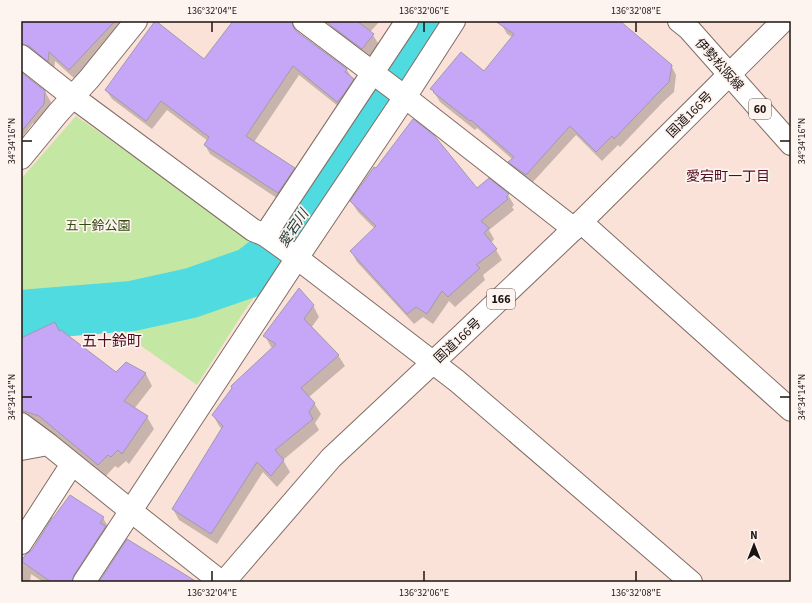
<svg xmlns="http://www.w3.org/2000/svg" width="812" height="603" font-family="'Source Sans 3','Noto Sans JP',sans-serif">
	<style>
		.green { fill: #c4e7a3 }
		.shadow { fill: #0003 }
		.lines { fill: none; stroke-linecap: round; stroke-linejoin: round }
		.river { stroke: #50dbe0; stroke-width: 50 }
		.building { fill: #c5a6f7; stroke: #a19aae }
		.street-casing { stroke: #816c64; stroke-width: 24 }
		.primary-casing { stroke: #816c64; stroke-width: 24 }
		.highway-casing { stroke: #816c64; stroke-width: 24 }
		.street { stroke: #fff; stroke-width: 22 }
		.primary { stroke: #fff; stroke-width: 22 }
		.highway { stroke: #fff; stroke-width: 22 }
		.ticks { fill: none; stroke: #1c1411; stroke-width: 1.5 }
		.labels { text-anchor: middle; stroke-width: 3.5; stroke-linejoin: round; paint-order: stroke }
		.shield { fill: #fdf3ef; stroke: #605754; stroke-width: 1 }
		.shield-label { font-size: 12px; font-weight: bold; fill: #1c1411 }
		.street-label { font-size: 13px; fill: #1c1411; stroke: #fdf3ef }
		.park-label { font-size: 13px; fill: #314a10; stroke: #fdf3ef }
		.neighbourhood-label { font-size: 14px; fill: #510c21; stroke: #fdf3ef }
		.water-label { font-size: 14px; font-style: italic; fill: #233b3b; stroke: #fdf3ef }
		.quarter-label { font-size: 15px; fill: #510c21; stroke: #fdf3ef }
		.neatline { fill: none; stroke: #1c1411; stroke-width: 1.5 }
		.ticks-label { font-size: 10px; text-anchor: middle; fill: #1c1411 }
	</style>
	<rect width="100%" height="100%" fill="#fae2d8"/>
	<path class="green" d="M76,116L183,191L278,263L243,313L197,385L71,297L25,296L21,292V179Z"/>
	<path class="shadow" d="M21,21H130L75,79L55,61L54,71L21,55Z
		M234,21H276L314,45L347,70L358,88L343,110L299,75L254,142L294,168L299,178L283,202L210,154L205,145L208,141L167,110L152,129L112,99L106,90L205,61Z
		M333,21H380L370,32L373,35L381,48L370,61L338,37L330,24Z
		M505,21H619L671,65L676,75L674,92L663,102L620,147L618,145L602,161L576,135L531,184L515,171L509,162L512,159L477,128L475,130L440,102L432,89L484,72L512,37L507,34L502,25Z
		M21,73L45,92L51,102L49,114L39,127L33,123L21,139Z
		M477,190L508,195L514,205L512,207L514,210L489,230L494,239L491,243L496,250L502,260L483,275L485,280L455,307L449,301L433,324L423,317L414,324L357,262L351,251L375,229L358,212L351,201Z
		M21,302L25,309L21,315Z
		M313,305L319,317L311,328L338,355L345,366L309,397L314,403L321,414L315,423L319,430L283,460L290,472L277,487L263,472L217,544L179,520L173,509L222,429L219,426L213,415L273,348L271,347L265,336Z
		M55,324L60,332L116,374L126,363L146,374L152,386L134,409L147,417L154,429L129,464L126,461L118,468L115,466L106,476L46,428L32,423L21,413V339Z
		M103,518L109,528L81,582H43L31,574L30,582H21V565L23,563L22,562Z"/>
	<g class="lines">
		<path class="river" d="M21,315L132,306L191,293L251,272L279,250L430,21"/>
	</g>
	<path class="building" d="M21,21H115L69,70L49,52L48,62L29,46L21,44V31L23,28L21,26Z
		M155,21H156L204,59L233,21H292L293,26L296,31L347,69L345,72L354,79L344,94L337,102L293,66L246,136L295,168L278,193L204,145L209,137L161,101L146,121L105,90Z
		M325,21H357L374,34L362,49Z
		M495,21H620L672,65L669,82L658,93L614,139L612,136L596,152L570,126L526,175L508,162L514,157L471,120L470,121L433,92L434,91L430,89L461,52L484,71L514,34Z
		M21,72L45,91L44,104L21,132Z
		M413,119L433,134L477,188L489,178L509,194L506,197L508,199L481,221L489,228L484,233L497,249L476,265L480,268L448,297L442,291L427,314L416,307L407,314L350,251L376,226L350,201L374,167L376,168Z
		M299,288L314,305L304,319L339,355L301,388L315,403L309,412L313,419L275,450L284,460L271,476L257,462L211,534L172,509L223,426L212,415L232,388L231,386L276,344L263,336Z
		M55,322L59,331L61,330L116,372L126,362L146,373L124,401L148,416L122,454L118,450L111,457L108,455L98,465L39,416L21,410V338Z
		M70,495L104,517L100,523L106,526L74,575L72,582H51L21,561L26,554L32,550L52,518H53Z
		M127,539L197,582H99Z"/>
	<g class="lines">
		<defs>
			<path id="street" d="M304,21L405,97L574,229
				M21,56L73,97L253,230L265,235L297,258L457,381L691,582
				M21,158L58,113L89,79L136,21
				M581,222L791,410
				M265,235L407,21
				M21,424L48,444L131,511L221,582
				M21,449L48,444
				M21,543L72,464
				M84,582L297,258L405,97L454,21"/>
			<path id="primary" d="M679,21L689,29L791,144"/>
			<path id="highway" d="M224,582L331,458L459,338L581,222L783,21"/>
		</defs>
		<use href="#street" class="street-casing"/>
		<use href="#primary" class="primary-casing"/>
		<use href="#highway" class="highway-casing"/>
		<use href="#street" class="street"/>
		<use href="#primary" class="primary"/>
		<use href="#highway" class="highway"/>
	</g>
	<path class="ticks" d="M212,22V32M424,22V32M636,22V32M22,141H32M780,141H790M22,397H32M780,397H790M212,571V581M424,571V581M636,571V581"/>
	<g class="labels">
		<g class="shield">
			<rect x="749" y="99" width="22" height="20" rx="3"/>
			<rect x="487" y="289" width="28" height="20" rx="3"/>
		</g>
		<g class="shield-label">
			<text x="760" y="113">60</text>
			<text x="501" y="303">166</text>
		</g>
		<g class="street-label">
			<text transform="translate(720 64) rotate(48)" y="5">伊勢松阪線</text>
			<text transform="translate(689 114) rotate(-45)" y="5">国道166号</text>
			<text transform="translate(457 340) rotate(-43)" y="5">国道166号</text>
		</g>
		<g class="park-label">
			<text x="98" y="230">五十鈴公園</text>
		</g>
		<g class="neighbourhood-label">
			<text x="728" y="181">愛宕町一丁目</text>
		</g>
		<g class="water-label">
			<text transform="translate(293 228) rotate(-56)" y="5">愛宕川</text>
		</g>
		<g class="quarter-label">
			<text x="112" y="346">五十鈴町</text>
		</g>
	</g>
	<rect width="812" height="603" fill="none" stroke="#fdf3ef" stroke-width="44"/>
	<g transform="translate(754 545)" stroke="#fdf3ef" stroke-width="3" paint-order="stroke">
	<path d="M0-3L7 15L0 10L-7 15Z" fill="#1c1411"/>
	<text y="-6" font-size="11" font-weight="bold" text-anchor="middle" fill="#1c1411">N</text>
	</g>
	<rect x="22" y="22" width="768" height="559" class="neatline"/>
	<g class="ticks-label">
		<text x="212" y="14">136°32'04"E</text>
		<text x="424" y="14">136°32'06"E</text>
		<text x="636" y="14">136°32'08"E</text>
		<text transform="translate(11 141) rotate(-90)" y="4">34°34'16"N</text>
		<text transform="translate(801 141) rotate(-90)" y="4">34°34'16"N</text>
		<text transform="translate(11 397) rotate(-90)" y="4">34°34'14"N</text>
		<text transform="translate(801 397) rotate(-90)" y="4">34°34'14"N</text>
		<text x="212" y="596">136°32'04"E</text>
		<text x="424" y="596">136°32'06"E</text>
		<text x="636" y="596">136°32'08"E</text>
	</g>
</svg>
